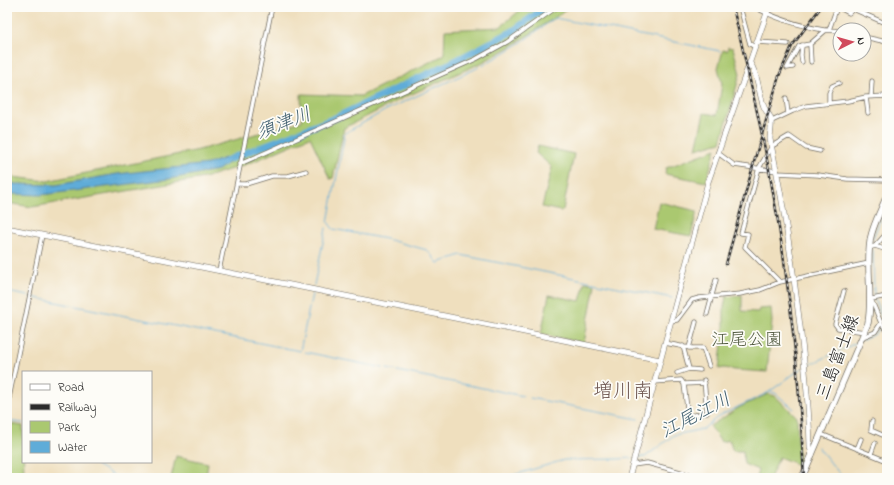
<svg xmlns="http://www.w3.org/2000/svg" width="894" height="485" font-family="'Indie Flower','Klee One',sans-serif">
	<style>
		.green { fill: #aac870; stroke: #6a7a4e }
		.water { fill: #5facd8; stroke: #456c82 }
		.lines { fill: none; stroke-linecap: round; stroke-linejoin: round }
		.stream { stroke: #5facd8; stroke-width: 1 }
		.river { stroke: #5facd8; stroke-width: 7 }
		.street-casing { stroke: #706a5e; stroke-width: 5 }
		.secondary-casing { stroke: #706a5e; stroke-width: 6 }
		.primary-casing { stroke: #706a5e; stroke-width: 7 }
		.street { stroke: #fff; stroke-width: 3.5 }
		.secondary { stroke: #fff; stroke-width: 5 }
		.primary { stroke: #fff; stroke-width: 5.5 }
		.rail-casing { stroke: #2b2b2b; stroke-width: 2.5 }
		.rail { stroke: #fdfcf7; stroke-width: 1; stroke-dasharray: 3; stroke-linecap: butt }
		.labels { text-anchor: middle; stroke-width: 3.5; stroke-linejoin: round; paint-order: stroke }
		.park-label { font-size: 18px; fill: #515a40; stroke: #fdfcf7 }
		.street-label { font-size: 18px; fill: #2b2b2b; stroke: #fdfcf7 }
		.water-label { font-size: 19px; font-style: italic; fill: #405f70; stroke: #fdfcf7 }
		.quarter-label { font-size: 20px; fill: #705953; stroke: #fdfcf7 }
	</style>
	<rect width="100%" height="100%" fill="#fdfcf7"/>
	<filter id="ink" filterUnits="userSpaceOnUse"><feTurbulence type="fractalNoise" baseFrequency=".025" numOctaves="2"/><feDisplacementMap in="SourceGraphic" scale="8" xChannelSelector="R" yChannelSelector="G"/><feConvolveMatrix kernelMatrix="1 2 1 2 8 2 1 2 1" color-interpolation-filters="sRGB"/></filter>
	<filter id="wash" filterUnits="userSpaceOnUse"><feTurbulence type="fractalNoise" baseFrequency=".012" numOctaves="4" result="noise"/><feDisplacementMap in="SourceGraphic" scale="16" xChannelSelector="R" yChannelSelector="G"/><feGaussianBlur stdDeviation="0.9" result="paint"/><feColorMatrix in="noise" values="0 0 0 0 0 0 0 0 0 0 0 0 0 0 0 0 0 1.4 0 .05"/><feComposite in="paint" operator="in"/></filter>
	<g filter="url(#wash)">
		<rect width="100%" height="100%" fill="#efdfbe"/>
		<path class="green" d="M524,7H568L562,13L510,47L481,63L405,97L344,128L333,178L330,179L310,137L250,163L204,178L32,207L7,203V175L12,177L47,181L199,150L302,121L301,94L361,96L444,55L445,30L500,27Z
			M728,47L733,48L740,74L721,142L696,149L704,113L717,115L722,84L718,68L723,50L727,51Z
			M538,146L574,154L563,210L561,211L542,207L552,167L536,153Z
			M716,149L706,182L665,174L666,168Z
			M659,202L697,211L691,236L653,229Z
			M585,282L595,284L584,343L541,334L549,295L580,301Z
			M742,295V311L758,312L759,309L771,308L772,321L767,372L735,370L724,368L719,369L724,327V307L726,297Z
			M768,394L775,396L797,417L799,465L779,457L770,478H756L758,470L744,464L743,451H733L729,440L721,442L710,426L740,407Z
			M7,423L23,426L24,478H7Z
			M176,456L208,463L206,478H171Z"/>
		<path class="water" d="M239,153V156L218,170L169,179L41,195L12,194L7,192V181L15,184L56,185L117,174L208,164Z"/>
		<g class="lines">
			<path class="stream" d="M873,238L887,203
				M873,250L874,296
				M314,285L326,228
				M7,292L28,296
				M31,297L300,351L312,294
				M672,298L461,255L438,263L427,250L386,239L333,229L328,222L345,133L386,110L475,69L497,57L520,43L555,18L720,51
				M875,300L883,321
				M863,340L875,334L882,326
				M305,352L383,368
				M807,366L856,343
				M387,369L523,396
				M770,392L775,393L794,409
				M530,398L638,419
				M7,421L23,423
				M818,447L843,478
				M637,457H645L674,435L703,429L719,416L769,392L802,368
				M92,462L118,478
				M504,478L564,460L617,459L632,458"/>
			<path class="river" d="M230,159L335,118L449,64L513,31L546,7"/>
		</g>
	</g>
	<g filter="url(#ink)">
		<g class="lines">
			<defs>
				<path id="street" d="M740,7L750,44L755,47
					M755,7C774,18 802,26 824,30C829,31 835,30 840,31
					M838,7L849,13L853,9L887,24
					M829,30L837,7
					M864,37L887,42
					M757,42L788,44
					M810,44L811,62
					M802,62L801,55L802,45
					M793,67L787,68L799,46L810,44L826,30
					M866,97L868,113
					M871,97L872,81
					M786,98L788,113
					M829,103V93L832,86L839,83
					M772,121L793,111L806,106L848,101L866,97L887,96
					M718,153L734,165L777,171
					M240,164L476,59L507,42L557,7
					M777,173L818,175L847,179L887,180
					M237,184H246L272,176H288L306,171
					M875,246L887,250
					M869,248L875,246L887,233
					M219,271L272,7
					M780,282L745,247L748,234L741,233L759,168L772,146L789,136L806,148L820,151
					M844,291L835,324L838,328L865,332
					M871,299L881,323L887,330
					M872,299L887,296
					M707,314L716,280
					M671,321L677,320L692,300L699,298L740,294L760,290L780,282L869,263
					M863,337L875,332L881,323
					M665,343L690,348H703L709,366
					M683,346L689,369L700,370
					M689,348L696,322
					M677,373L689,369
					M654,382L681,380L684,384L688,416L707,413L704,380
					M684,384L705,383
					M7,408L42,235
					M872,421L871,430L887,437
					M821,434L887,461
					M857,449L861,439
					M871,454L875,443
					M633,465L647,463L703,478"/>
				<path id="secondary" d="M750,63C759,76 758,92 764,107C766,112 771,115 771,121C772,127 770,133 770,139C782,196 791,253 798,310C804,356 809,401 810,447L812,455
					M7,228L539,335L660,360
					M629,478L708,182L769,7"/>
				<path id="primary" d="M802,478L868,323C873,296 866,269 870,242C871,228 882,209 887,195"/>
			</defs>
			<use href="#street" class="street-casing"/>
			<use href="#secondary" class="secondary-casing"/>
			<use href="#primary" class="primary-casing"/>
			<use href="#street" class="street"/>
			<use href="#secondary" class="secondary"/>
			<use href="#primary" class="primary"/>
			<defs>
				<path id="rail" d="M733,7C746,65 761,123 771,181C789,279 800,378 804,478
					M726,264L756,155L779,76L792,46L821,7"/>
			</defs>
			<use href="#rail" class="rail-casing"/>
			<use href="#rail" class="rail"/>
		</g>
	</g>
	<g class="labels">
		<g class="park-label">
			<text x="747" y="345">江尾公園</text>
		</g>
		<g class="street-label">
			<text transform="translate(837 357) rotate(-69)" y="6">三島富士線</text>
		</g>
		<g class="water-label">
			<text transform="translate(283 122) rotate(-21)" y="7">須津川</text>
			<text transform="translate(695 414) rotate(-27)" y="7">江尾江川</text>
		</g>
		<g class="quarter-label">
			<text x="623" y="397">増川南</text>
		</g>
	</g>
	<rect width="894" height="485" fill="none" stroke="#fdfcf7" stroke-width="24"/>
	<rect x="22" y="371" width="130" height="92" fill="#fdfcf7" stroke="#a9a8a5"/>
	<rect x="30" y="384" width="20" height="6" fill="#ffffff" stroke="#a9a8a5"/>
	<text x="58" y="391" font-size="12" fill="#2b2b2b">Road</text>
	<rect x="30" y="404" width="20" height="6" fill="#2b2b2b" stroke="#a9a8a5"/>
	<text x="58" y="411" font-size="12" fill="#2b2b2b">Railway</text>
	<rect x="30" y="421" width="20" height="12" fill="#aac870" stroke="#a9a8a5"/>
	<text x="58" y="431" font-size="12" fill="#2b2b2b">Park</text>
	<rect x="30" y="441" width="20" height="12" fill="#5facd8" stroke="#a9a8a5"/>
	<text x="58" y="451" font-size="12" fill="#2b2b2b">Water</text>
	<g transform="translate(852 42) rotate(84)"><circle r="19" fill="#fdfcf7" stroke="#a9a8a5"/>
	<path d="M0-3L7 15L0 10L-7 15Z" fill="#d1495b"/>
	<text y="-6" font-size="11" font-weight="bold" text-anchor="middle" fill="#2b2b2b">N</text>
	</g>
</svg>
